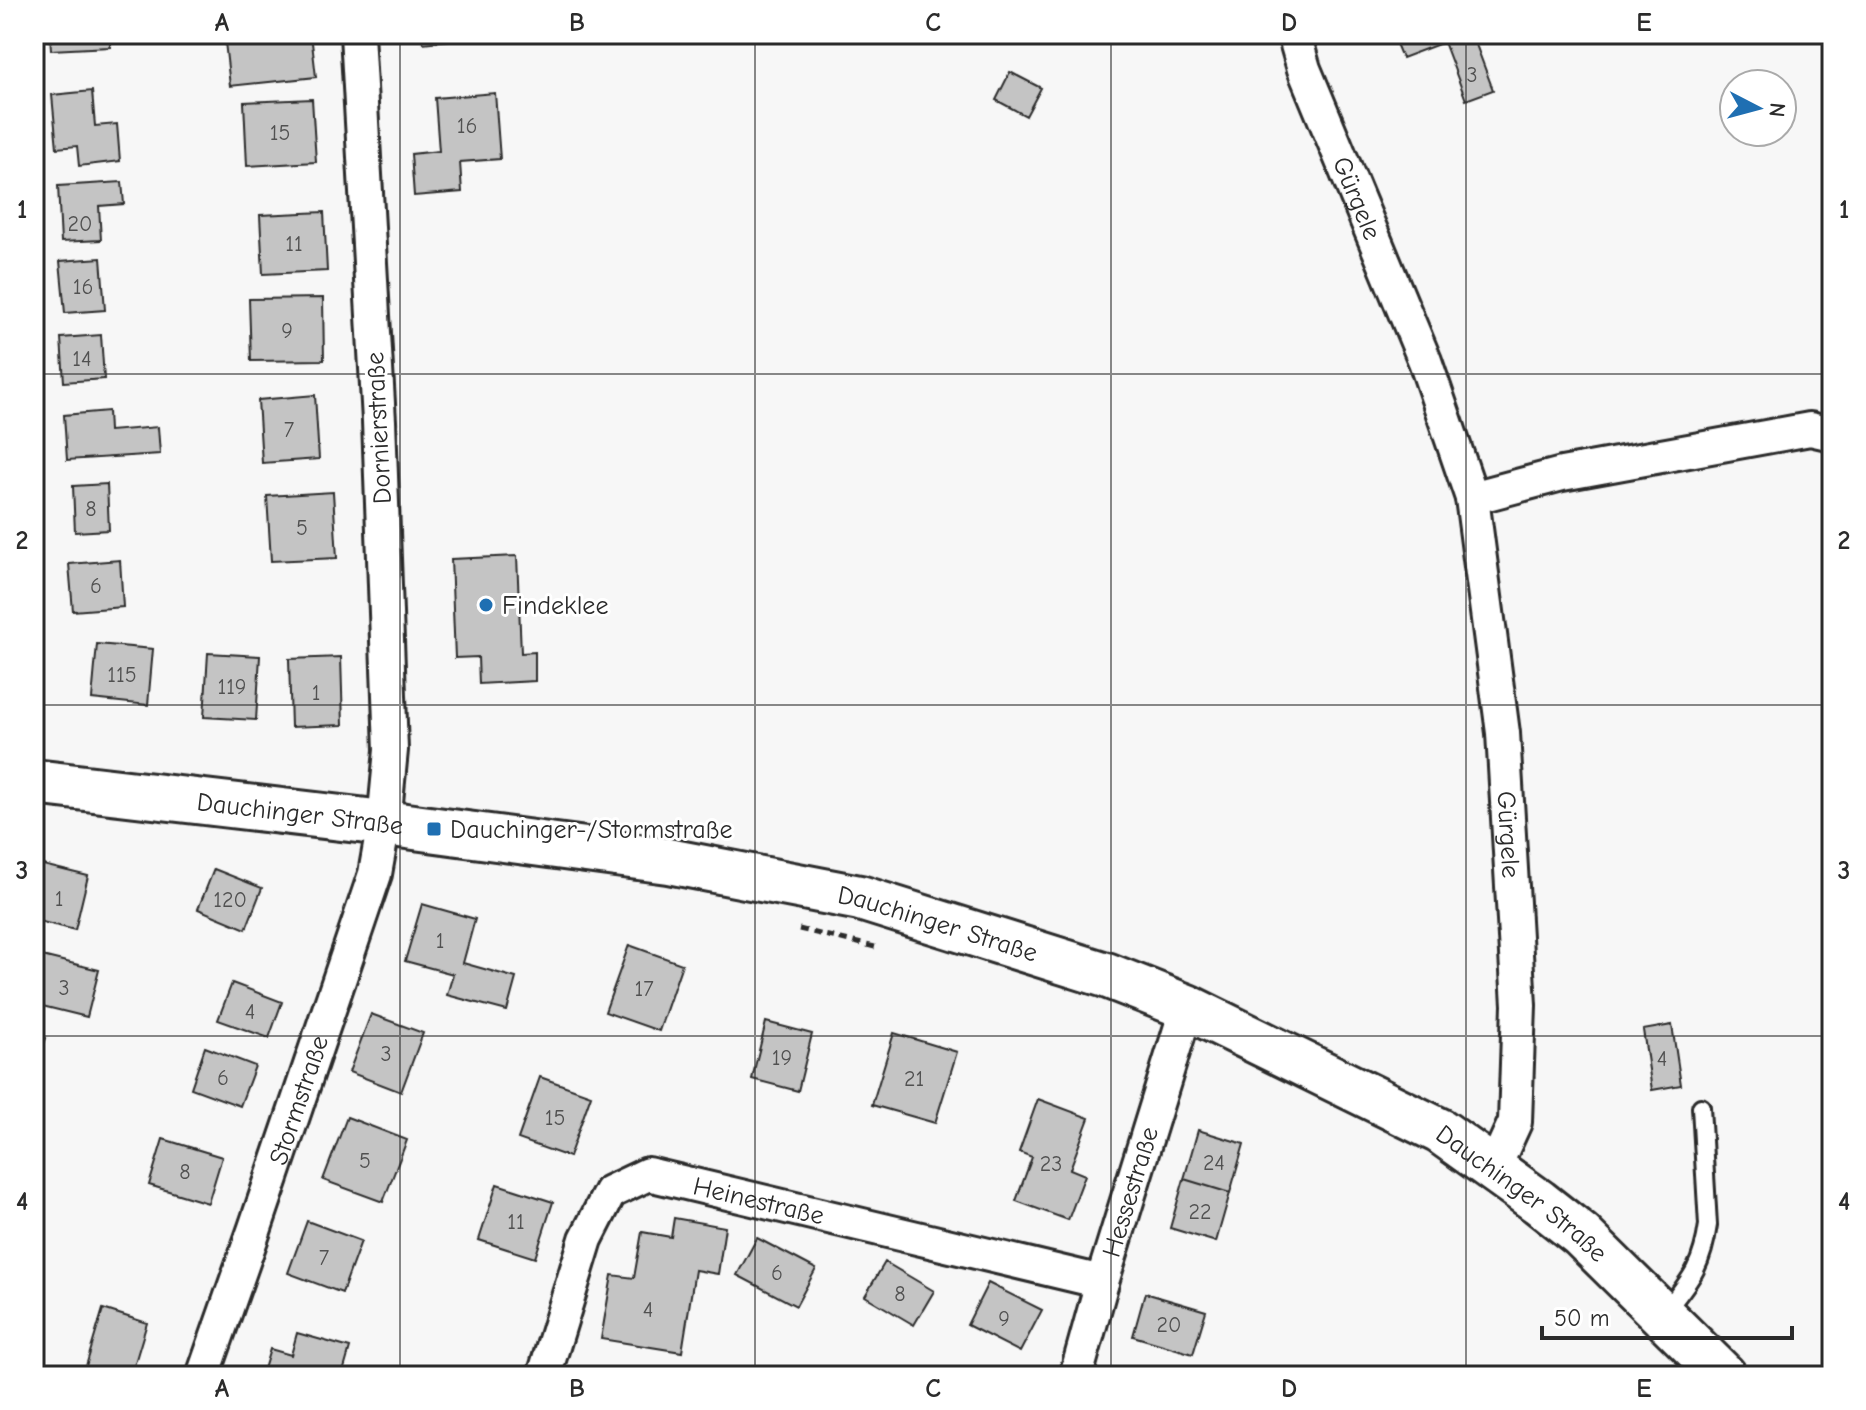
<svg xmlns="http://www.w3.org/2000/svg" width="1866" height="1410" font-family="'Comic Neue',sans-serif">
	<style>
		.building { fill: #c4c4c4; stroke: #2b2b2b; stroke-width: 2 }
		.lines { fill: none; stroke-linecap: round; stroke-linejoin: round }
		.lane-casing { stroke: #2b2b2b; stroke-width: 22 }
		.street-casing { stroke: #2b2b2b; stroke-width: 38 }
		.secondary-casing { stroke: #2b2b2b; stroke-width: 50 }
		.path { stroke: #2b2b2b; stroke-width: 5; stroke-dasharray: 8 6; stroke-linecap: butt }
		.lane { stroke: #fff; stroke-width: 16 }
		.street { stroke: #fff; stroke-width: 32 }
		.secondary { stroke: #fff; stroke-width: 44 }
		.grid { fill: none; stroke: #2b2b2b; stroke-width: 2; stroke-opacity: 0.55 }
		.poi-dot { fill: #1f6fb2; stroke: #fff; stroke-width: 3 }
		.labels { text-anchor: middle; stroke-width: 6; stroke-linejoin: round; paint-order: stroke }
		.number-label { font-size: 22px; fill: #515151 }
		.street-label { font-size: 26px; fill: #2b2b2b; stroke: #fff }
		.poi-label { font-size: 26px; fill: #2b2b2b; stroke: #fff; text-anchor: start }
		.neatline { fill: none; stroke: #2b2b2b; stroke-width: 3 }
		.grid-label { font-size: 26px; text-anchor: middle; font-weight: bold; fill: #2b2b2b }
	</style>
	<rect width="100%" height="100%" fill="#f7f7f7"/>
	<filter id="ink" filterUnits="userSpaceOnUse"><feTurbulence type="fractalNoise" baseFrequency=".0125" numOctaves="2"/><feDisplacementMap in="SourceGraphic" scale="16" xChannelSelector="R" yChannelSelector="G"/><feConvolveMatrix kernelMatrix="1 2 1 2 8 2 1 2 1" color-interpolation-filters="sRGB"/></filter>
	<g filter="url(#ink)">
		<path class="building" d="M50,34H110V47L51,50Z
			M273,34H311L316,77L230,86L225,42L273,37Z
			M422,34H495L496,35L423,43Z
			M1392,34H1472L1493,90L1466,100L1444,42L1402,58Z
			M1010,72L1041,88L1026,116L996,100Z
			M92,91L95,126L117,124L120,161L79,166L77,146L57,148L52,95Z
			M495,93L500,159L460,162L462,192L414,196L411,154L439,151L435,98Z
			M312,99L316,162L247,166L244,102Z
			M122,182L124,204L99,206L101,240L61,242L58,186Z
			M324,212L327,271L263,274L260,215Z
			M101,258L105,310L65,313L60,261Z
			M323,298L324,360L251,361L249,299Z
			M101,335L104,379L64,382L61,338Z
			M315,395L319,459L262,463L258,400Z
			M108,411L109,431L158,427L160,454L67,460L64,415Z
			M107,484L109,530L75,532L73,486Z
			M333,492L337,558L271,561L267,496Z
			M517,556L521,653L535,652V681L479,684L478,657L455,658L451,559Z
			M120,560L123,607L73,611L69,564Z
			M97,644L153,649L148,705L92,699Z
			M208,653L260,656L256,720L204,717Z
			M341,657L343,725L291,727L289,659Z
			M35,863L88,876L75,930L34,920Z
			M214,869L262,888L246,929L198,909Z
			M422,904L475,919L463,963L516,978L507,1011L447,995L453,974L405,961Z
			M629,945L682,964L659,1031L605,1012Z
			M34,954L99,970L87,1017L34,1004Z
			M232,983L282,1002L269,1038L218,1020Z
			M371,1014L423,1033L401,1092L349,1072Z
			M766,1022L812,1034L798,1091L752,1079Z
			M1672,1025L1681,1085L1652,1090L1643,1030Z
			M34,1033L46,1038L34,1072Z
			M894,1033L957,1052L935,1123L872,1105Z
			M205,1047L255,1066L240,1106L191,1088Z
			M540,1077L591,1095L569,1157L518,1139Z
			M1038,1099L1089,1118L1070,1169L1085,1175L1068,1220L1016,1201L1032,1157L1019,1152Z
			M347,1117L407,1140L383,1202L323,1180Z
			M1198,1130L1244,1144L1230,1193L1184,1179Z
			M163,1139L222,1157L208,1203L149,1185Z
			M1184,1179L1230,1193L1216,1242L1170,1228Z
			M497,1184L553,1202L535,1258L479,1240Z
			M674,1218L725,1227L718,1274L695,1270L682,1352L601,1339L612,1275L634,1278L642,1232L671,1237Z
			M307,1221L361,1241L342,1293L288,1273Z
			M757,1238L816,1269L796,1306L737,1275Z
			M885,1262L934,1291L914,1325L865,1296Z
			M988,1283L1042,1310L1020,1352L967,1325Z
			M1145,1293L1206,1311L1193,1354L1133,1336Z
			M103,1309L147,1323L131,1376H83Z
			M297,1333L350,1348L342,1376H262L270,1349L291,1355Z"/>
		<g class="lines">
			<defs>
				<path id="lane" d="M1664,1313C1690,1280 1702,1268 1708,1225L1701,1107"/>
				<g id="street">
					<path id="s1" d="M1294,34L1304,69L1425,361L1472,498L1503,733L1519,1005L1515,1122L1494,1168"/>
					<path d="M1472,498L1562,474L1810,429L1832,434"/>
					<path id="s2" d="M203,1376L255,1228L375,874L384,823L391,750L379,421L357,34"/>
					<path id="s3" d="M544,1376L586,1239L610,1192L648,1174L1102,1282"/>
					<path id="s4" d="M1076,1376L1102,1282L1187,1007"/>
				</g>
				<g id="secondary">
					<path id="s5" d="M34,782L384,823L668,861L860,898L1106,975L1187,1007L1440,1131L1539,1202L1581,1235L1724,1376"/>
				</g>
			</defs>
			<use href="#lane" class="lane-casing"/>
			<use href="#street" class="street-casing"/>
			<use href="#secondary" class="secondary-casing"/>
			<path class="path" d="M799,929L875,947"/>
			<use href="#lane" class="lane"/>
			<use href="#street" class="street"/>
			<use href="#secondary" class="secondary"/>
		</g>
	</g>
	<path class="grid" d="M400,34V1376M755,34V1376M1111,34V1376M1466,34V1376M34,374H1832M34,705H1832M34,1036H1832"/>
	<g class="poi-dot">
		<circle cx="486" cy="605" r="8"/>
		<rect x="426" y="821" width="16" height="16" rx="4"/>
	</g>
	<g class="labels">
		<g class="number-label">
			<text x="1472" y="82">3</text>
			<text x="467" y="133">16</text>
			<text x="280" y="140">15</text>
			<text x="80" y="231">20</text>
			<text x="294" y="251">11</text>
			<text x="83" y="294">16</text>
			<text x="287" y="338">9</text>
			<text x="82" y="366">14</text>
			<text x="289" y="437">7</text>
			<text x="91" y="516">8</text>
			<text x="302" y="535">5</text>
			<text x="96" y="593">6</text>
			<text x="122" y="682">115</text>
			<text x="232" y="694">119</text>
			<text x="316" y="700">1</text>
			<text x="59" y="906">1</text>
			<text x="230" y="907">120</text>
			<text x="440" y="948">1</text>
			<text x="64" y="995">3</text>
			<text x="644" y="996">17</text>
			<text x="250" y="1019">4</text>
			<text x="386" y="1061">3</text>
			<text x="782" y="1065">19</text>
			<text x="1662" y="1066">4</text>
			<text x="223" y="1085">6</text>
			<text x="914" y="1086">21</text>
			<text x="555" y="1125">15</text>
			<text x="365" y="1168">5</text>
			<text x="1214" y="1170">24</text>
			<text x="1051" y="1171">23</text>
			<text x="185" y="1179">8</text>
			<text x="1200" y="1219">22</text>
			<text x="516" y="1229">11</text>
			<text x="324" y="1265">7</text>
			<text x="777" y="1280">6</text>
			<text x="900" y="1301">8</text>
			<text x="648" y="1317">4</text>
			<text x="1004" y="1326">9</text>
			<text x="1169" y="1332">20</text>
		</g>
		<g class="street-label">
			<text dy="9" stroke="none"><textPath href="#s1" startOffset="176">Gürgele</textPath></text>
			<text transform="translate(378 428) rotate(-93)" y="9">Dornierstraße</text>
			<text dy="9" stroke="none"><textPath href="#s5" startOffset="268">Dauchinger Straße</textPath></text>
			<text dy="9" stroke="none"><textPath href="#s1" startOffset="836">Gürgele</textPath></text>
			<text dy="9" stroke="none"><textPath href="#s5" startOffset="916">Dauchinger Straße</textPath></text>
			<text dy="9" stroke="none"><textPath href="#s2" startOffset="292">Stormstraße</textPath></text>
			<text dy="9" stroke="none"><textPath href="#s4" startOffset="192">Hessestraße</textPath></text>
			<text dy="9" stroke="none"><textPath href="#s5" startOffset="1564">Dauchinger Straße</textPath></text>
			<text dy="9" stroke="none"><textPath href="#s3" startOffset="352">Heinestraße</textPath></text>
		</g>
		<g class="poi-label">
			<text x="502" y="614">Findeklee</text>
			<text x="450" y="838">Dauchinger-/Stormstraße</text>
		</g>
	</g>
	<rect width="1866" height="1410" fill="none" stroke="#fff" stroke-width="88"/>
	<g transform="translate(1758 108) rotate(96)"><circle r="38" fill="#ffffff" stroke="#aaaaaa" stroke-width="2"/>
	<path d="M0-6L14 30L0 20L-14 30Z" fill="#1f6fb2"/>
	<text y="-12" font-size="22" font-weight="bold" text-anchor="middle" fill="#2b2b2b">N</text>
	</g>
	<path d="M1542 1326v12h250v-12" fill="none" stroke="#2b2b2b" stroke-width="4"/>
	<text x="1554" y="1326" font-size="24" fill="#2b2b2b" stroke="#ffffff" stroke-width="6" paint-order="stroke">50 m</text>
	<rect x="44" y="44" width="1778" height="1322" class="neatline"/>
	<g class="grid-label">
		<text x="222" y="31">A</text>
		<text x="577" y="31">B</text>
		<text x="933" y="31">C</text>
		<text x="1289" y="31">D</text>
		<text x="1644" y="31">E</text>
		<text x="22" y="218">1</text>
		<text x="1844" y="218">1</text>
		<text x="22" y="549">2</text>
		<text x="1844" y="549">2</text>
		<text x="22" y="879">3</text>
		<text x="1844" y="879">3</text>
		<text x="22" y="1210">4</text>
		<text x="1844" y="1210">4</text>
		<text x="222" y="1397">A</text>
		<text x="577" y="1397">B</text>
		<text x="933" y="1397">C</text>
		<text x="1289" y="1397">D</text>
		<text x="1644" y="1397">E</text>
	</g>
</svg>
